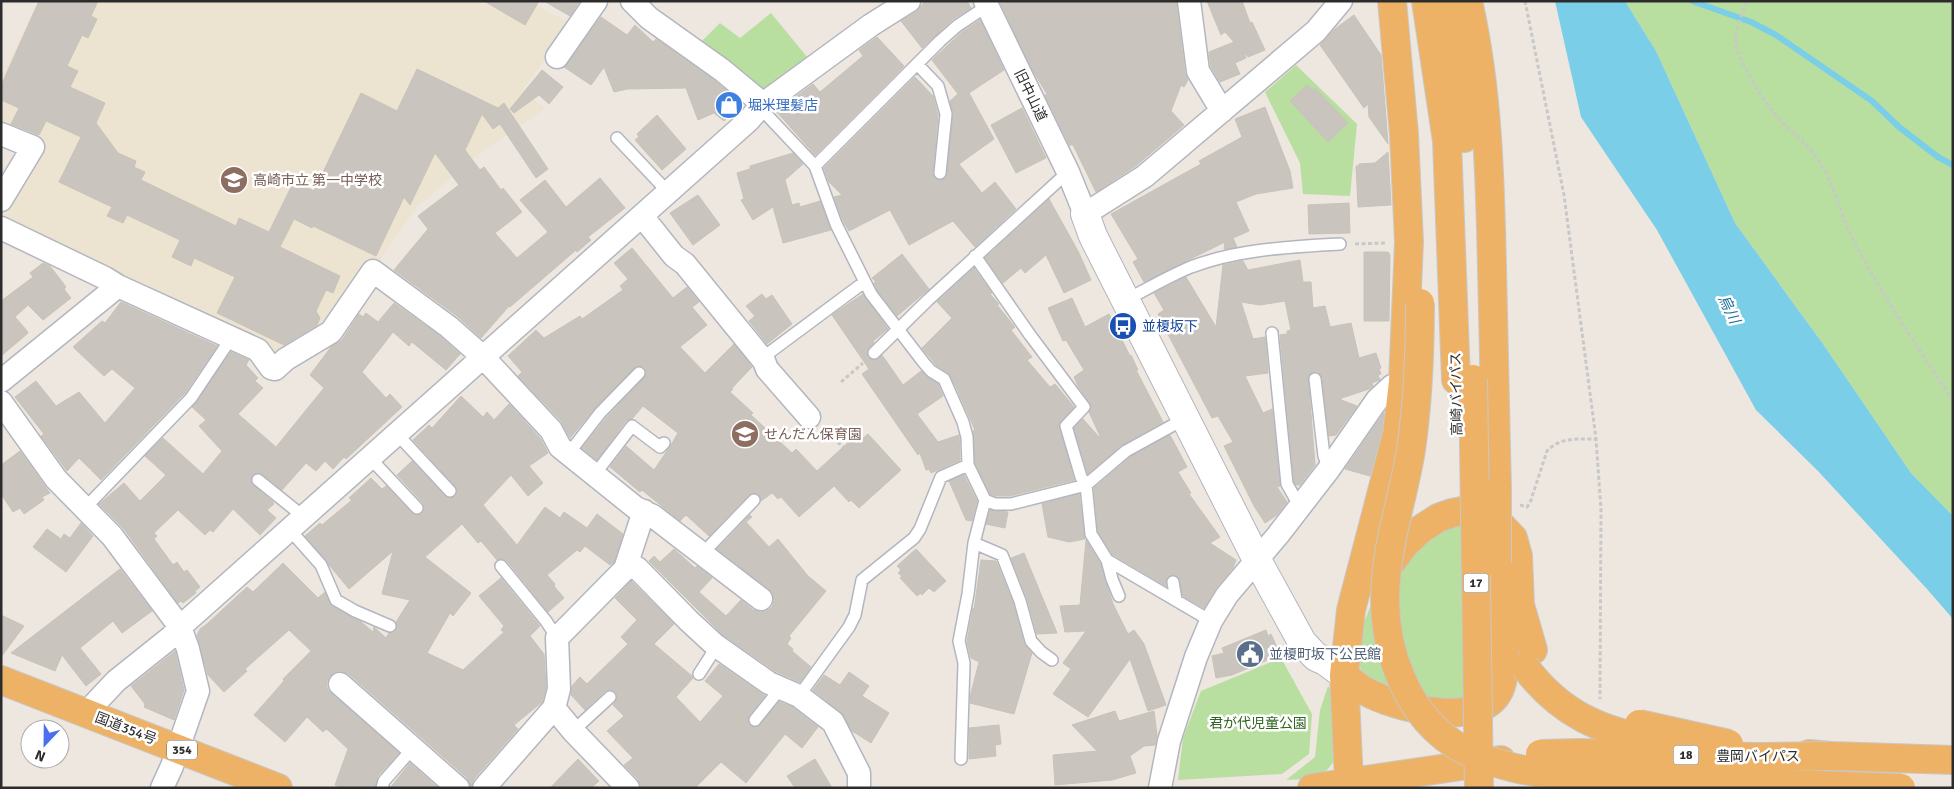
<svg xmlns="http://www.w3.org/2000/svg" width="1954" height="789" font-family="Signika,'Noto Sans JP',sans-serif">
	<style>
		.education { fill: #ede3d1 }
		.green { fill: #b8dfa0 }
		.water { fill: #7acee7 }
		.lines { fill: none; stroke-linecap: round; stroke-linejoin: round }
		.stream { stroke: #7acee7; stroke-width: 6 }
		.building { fill: #c9c5be; stroke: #c8c3b9 }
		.service-casing { stroke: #b3b6bf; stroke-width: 14 }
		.minor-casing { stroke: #b3b6bf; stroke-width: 25 }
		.tertiary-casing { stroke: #b3b6bf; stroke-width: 30 }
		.trunk-casing { stroke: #c8c8c8; stroke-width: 30 }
		.path { stroke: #c8c8c8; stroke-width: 3; stroke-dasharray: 4 2.5; stroke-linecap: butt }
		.service { stroke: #fff; stroke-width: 11 }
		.minor { stroke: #fff; stroke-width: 22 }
		.tertiary { stroke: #fff; stroke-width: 28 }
		.trunk { stroke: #eeb267; stroke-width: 28 }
		.trunk-bridge-casing { stroke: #c8c8c8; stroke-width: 30; stroke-linecap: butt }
		.trunk-bridge { stroke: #eeb267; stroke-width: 28 }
		.labels { text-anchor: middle; stroke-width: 5; stroke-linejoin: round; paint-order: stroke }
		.shield { fill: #fff; stroke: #6b6b6b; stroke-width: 1 }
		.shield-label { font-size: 12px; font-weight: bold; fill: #2c2c2c }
		.street-label { font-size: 14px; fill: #2c2c2c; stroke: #fff }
		.shop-label { font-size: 14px; fill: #366cbe; stroke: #fff; text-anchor: start }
		.education-label { font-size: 14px; fill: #785e54; stroke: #fff; text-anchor: start }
		.transit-label { font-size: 14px; fill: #164399; stroke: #fff; text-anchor: start }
		.service-label { font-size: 14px; fill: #4e5e75; stroke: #fff; text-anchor: start }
		.park-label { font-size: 14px; fill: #316620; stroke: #fff }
		.water-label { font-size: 15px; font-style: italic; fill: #176e96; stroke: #fff }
	</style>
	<rect width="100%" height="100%" fill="#ede7e0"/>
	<path class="education" d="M38,1H531L570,24L523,90L545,109L480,153L417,207L375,267L329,325L278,358L136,289L135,281L122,274L113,276L1,221V209L42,144L1,126V74L4,73Z"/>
	<path class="green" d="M1625,1H1953V516L1911,473L1823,344L1735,223L1656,51Z
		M771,13L812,63L762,99L696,47L720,23L740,38Z
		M1296,65L1357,124L1350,196L1303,194L1300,163L1265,92Z
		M1467,519L1465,702L1384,691L1361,671L1359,662L1362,628L1373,599L1416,543Z
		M1281,658L1312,714L1309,754L1282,774L1178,780L1183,738L1201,691Z
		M1328,686L1334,694L1336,755C1328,779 1308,779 1286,780L1315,757L1320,710Z"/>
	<path class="water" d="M1555,1H1625L1656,51L1735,223L1823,344L1911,473L1953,516V619L1927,589L1818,471L1756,410L1657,230L1581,117Z"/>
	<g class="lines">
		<path class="stream" d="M1692,1L1751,22L1776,35L1872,101L1899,127L1938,157L1953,165"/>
	</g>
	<path class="building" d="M39,1H98L91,16L97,19L88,38L82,35L67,66L78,71L70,87L105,103L96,123L118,153L136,161L134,167L145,172L141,180L236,226L239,218L269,232L294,181L314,191L361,93L397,111L417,69L498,108L504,103L548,169L536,178L500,124L493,129L482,114L465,150L480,170L484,167L501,190L503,188L522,212L495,233L517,258L548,232L520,200L545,180L566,207L600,178L625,208L588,237L591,240L577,252L576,250L510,307L509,306L481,338L457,316L394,270L428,229L418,216L459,185L435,153L410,205L404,197L376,256L313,226L312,228L294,219L280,247L340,276L333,293L326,290L316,311L320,318L317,325L284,345L217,313L235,277L194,258L191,266L172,257L180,240L127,215L123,223L107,216L112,207L59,182L81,137L46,121L39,135L11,124L19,108L1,100V86Z
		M484,1H539L525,25Z
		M544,1H579V2L570,16Z
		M925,1H967L971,8L952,20L922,48L901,21L916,12Z
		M1002,1H1176L1185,73L1188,80L1184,87L1181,85L1171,111L1184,125L1137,165L1096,192L1074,147L1072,144L1070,146L1045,95L1047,94L1033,71L1000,2Z
		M1207,1H1242L1250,23L1252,22L1265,50L1248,57L1243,52L1246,58L1235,63L1240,74L1220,82L1211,67L1209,52L1234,42L1225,32L1221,35Z
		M1354,15L1381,55L1388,144L1369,117L1368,104L1364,108L1320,45L1335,29Z
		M601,17L627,35L635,25L653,42L656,39L714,80L742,103L724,121L714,113L698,120L686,88L627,89L614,92L604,67L591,85L564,67Z
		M980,20L1004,70L969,93L994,139L959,164L982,193L995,182L1016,209L975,247L953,221L909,245L890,210L849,231L843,221L834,197L842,195L829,182L824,168L915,77L933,96L938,115L933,173L935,179L939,180L946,178L953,115L950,101L958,94L932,60L962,32Z
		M877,37L904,66L815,155L776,111L813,84L820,92L863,56L859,50Z
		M542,70L563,87L549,104L539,95L514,113L510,109Z
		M1307,85L1313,90L1315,88L1348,123L1328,142L1290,101Z
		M1265,107L1290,171L1293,188L1256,194L1236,202L1249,231L1233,238L1237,247L1224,249L1225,242L1144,282L1133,262L1138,259L1111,214L1201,164L1199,161L1242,137L1235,119Z
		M1022,108L1046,158L1016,173L991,125Z
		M657,115L686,149L662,170L635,140L639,137L637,134Z
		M1388,152L1391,205L1358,207L1356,166H1359V164L1375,163Z
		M793,153L803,164L785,180L792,205L799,203L800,207L820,201L831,230L783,243L773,207L753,220L741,200L744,199L737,173L750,169V166Z
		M698,195L720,225L693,245L670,213Z
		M1049,199L1078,251L1091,280L1064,293L1046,255L1025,273L1021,268L1003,283L985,258Z
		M1349,203L1350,233L1309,234L1308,205Z
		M632,248L673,298L687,287L699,302L692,307L707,325L680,347L705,373L734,344L752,367L732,388L733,389L730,392L753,413L751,415L792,453L796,449L817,471L852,439L856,444L868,434L901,470L859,508L851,500L849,502L834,486L799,517L781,497L778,499L772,493L761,501L759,494L751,493L709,536L686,515L680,521L642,490L640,492L610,467L626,446L654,470L671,445L678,433L643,406L632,419L626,421L597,460L582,448L606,418L644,378L646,371L644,367L637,366L634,368L595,408L570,438L561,421L518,376L522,372L508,356L536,330L544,338L580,316L582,319L623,290L620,286L628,279L614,263Z
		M1364,252H1388L1390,255L1389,321H1364Z
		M902,254L929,289L897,316L877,290L874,283L876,282L872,278Z
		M1300,260L1303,282H1311L1313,308L1325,306L1330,327L1351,323L1359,358L1376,353L1381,368L1379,369L1381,374L1378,375L1380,380L1372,383L1373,386L1369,389L1339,399L1357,406L1336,435L1329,436L1322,378L1318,372H1314L1308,376L1315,465L1300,485H1296L1294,482L1280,335L1287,334V331L1291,330L1285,301L1260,305L1241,302L1253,339L1265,337L1268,373L1245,376L1263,413L1272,409L1280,486L1277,487L1287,502L1277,515L1265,523L1254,506L1224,446L1233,442L1218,416L1212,418L1161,321L1158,314L1164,310L1154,293L1186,277L1216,327L1223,265L1243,261L1248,270Z
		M43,263L50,266L66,287L64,289L71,298L43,320L28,305L15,317L28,332L27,334L1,356V301L33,277L30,273Z
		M974,268L992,293L990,294L999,304L997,305L1015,327L1011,330L1032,357L1027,360L1050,387L1055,384L1074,407L1059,425L1074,480L1010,496H996L990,494L975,463L973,431L975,430L956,387L948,373L936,365L922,348L952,318L937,302Z
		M762,294L766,299L772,295L792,324L767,344L749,321L755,316L746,306Z
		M863,294L888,329L873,341L874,343L867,351L868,358L875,360L882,355L903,385L921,371L938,384L943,396L917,414L938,442L959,435L960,460L931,473L929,469L926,470L920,453L918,455L862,374L869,369L832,315Z
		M1072,298L1085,327L1109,314L1130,356L1131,355L1138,370H1136L1163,422L1122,445L1088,474L1074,428L1083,419L1099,437L1100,436L1089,412L1091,409L1090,403L1078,386L1074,377L1084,370L1066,340L1063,341L1048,308Z
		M121,302L217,346L185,393L101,480L91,470L93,467L90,469L79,458L67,471L41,436L44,434L15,397L36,381L56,406L79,392L105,423L135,388L112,369L104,376L73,347L102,321L105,323Z
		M394,303L441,337L460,354L446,370L412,342L409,346L393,332L362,372L386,398L390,394L402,407L346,459L344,457L333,469L325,461L316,471L306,463L282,490L262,474L256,473L253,475L251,483L272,501L274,504L267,510L276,518L260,535L233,509L213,532L210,530L205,535L178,510L154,533L157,536L154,539L173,565L177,562L184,572L187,570L200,587L195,591L196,593L183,603L181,601L178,603L123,528L99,504L124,483L140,501L166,475L145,456L163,438L203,474L222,451L199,426L206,420L192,407L231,352L249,360L246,365L258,378L255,381L263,388L238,414L276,447L324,388L310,375L331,347L342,340L359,314L363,317L366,313L378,322Z
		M461,396L483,417L487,412L494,420L509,404L540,438L548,453L529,466L543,483L528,496L511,475L483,505L517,545L545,507L560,518L564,512L587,528L597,514L623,534L614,562L610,565L585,546L580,552L577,550L547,575L555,584L554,586L564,598L548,612L507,561L503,559L497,560L481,541L478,543L462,524L425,557L471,593L453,616L450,613L427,653L463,670L504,632L501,630L504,626L479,596L501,578L540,626L530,636L544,654L546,688L542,702L514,725L518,729L474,779L471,787L467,778L349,674L342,671L335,672L330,676L327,681V688L331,693L399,753L378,776L375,788H343L335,785L348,749L329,731L326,729L323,732L307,717L285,742L254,715L284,681L283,679L311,651L289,630L245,669L247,671L224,692L208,675L197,635L200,629L207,624L247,587L253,592L283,563L318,598L325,592L332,606L360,621L373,632L374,627L386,638L389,633L395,632L397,628L396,622L410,600L382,594L393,551L349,589L305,536L320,523L322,525L352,500L349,498L371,478L382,489L386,486L412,513L415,515L422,514L424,510L423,503L397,475L412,461L445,496L448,498L455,497L457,493L455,486L413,440L429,425L432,428Z
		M1384,413L1382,431L1370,476L1345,469Z
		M1170,435L1187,467L1178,472L1191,493L1189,494L1220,537L1210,543L1236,560L1233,568L1216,588L1204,608L1183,596L1178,577L1175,575L1169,576L1166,580V586L1112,554L1098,532L1094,488L1130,457Z
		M20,451L50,493L42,497L44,500L24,514L20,508L13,512L1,494V465Z
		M964,475L977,501L972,521L966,520L949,481Z
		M1079,494L1085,539L1069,542L1048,537L1042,504Z
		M990,510L1008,512L1005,528L986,524Z
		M750,515L752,517L746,522L769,547L778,539L808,576L826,591L789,636L791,638L787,644L793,649L792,651L811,667L800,682L775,671L723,635L649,561L654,556L660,562L674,549L695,568L697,566L712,578L699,592L726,616L741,600L753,610L760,612L766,611L772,607L774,601L773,594L769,589L717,549Z
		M81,523L93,536L66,572L33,547L47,529L61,539L64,534L70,538Z
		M1086,540L1100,563L1113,604L1128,634L1134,630L1144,644L1166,705L1148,711L1130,659L1088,717L1053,694L1071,669L1063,663L1086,631L1065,632L1060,606L1080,605Z
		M916,549L946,581L934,592L929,588L922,595L921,593L917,596L900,578L902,576L898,573L901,570L897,566Z
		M1024,553L1057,633L1037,634L1027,598L1011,558Z
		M981,560L996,561L1013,603L1024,643L1032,653L1014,714L970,703L971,693L979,662L971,658L967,642L973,608L974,610Z
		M120,569L152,611L122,633L113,621L80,648L101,674L86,686L62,655L55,671L11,653Z
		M631,581L674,624L654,644L692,676L693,678L676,697L700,722L723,696L705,681L719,664L765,696L749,716L748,722L751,726L754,727L760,725L779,702L792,707L818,727L802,748L785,734L746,783L721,762L695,788H641L638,779L624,765L633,758L607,731L624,716L613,705L617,699L616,692L612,690L605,691L585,710L571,695L572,686L580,677L587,684L628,644L621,637L637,620L615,598Z
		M1,615L24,626L1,657Z
		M1266,630L1268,636L1271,634L1278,650L1275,651L1277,656L1232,675L1216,678L1212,656L1224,653L1222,648Z
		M175,651L184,690L174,720L144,707L145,704L131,686Z
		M849,672L869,686L862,696L889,713L871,743L852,731L841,712L813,690L824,675L840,685Z
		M1115,711L1119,721L1154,711L1157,735L1155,745L1144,746L1130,756L1136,773L1112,780L1055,785L1053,755L1097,751L1072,725Z
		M999,725L1001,744L995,745L996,756L969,759V728Z
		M578,759L599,781L591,788H550Z
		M815,759L832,788H795L787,776Z
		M410,763L438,788H390Z"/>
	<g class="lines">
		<defs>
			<path id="service" d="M917,64L938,86L946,114L940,173
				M763,104L765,113L815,166L940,41L957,26L987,6
				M617,138L668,192
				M815,166L836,224L871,294L924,363L931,371L944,379L963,422L967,437L968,465L985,500L995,504H1011L1086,485L1126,451L1186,418
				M975,256L1030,335L1084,407L1066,426L1081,477L1086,485L1091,534L1107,560L1211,621
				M1126,300C1147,289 1169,276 1191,267C1238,249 1290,247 1340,244
				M1272,333L1287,484L1300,507
				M874,353L928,300L1068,172
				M762,358L859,286L866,284
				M1315,379L1324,456L1329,469
				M397,434L450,491
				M569,453L600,413L639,373
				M370,458L417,508
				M595,474L632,426L660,447L664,443
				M258,480L304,517
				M86,507L191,398L232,337
				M290,530L321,565L336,600L355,611L390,626
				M974,543L1002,555L1020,601L1031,641L1041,652L1052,660
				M701,555L754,500
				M1107,560L1112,579L1119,596
				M501,566L546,621L557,638
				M1173,582L1176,600
				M699,674L717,646
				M799,696L849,627L855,615L862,580L914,538L920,529L941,477L968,465
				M755,720L780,689
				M573,731L610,697
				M961,759L964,663L959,641L968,594L974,543L985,500
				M382,788L384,781L413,748"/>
			<path id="minor" d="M632,1L649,18L722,70L763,104
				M985,1L1068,172L1085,214L1145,176L1316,31L1341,1
				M1189,1L1198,71L1222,111
				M557,57L596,1
				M1,134L33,147L1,200
				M642,216L674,256L685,264L764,361L767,369L809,417
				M1,228L105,278L118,286L258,350L271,368L275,369L286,359L331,332L373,271L449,327L483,357L551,430L560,447L636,508L653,516L761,599
				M1,381L118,286
				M1,402L56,479L112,536L180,627L188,649L198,691L172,766L162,788
				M629,563L637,568L689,621L715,645L769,683L799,696L833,722L859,773V788
				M340,684L458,788
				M554,708L573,731L628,788
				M86,713L116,681L171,637L180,627L748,121L763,104L871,25L909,1
				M484,788L554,708L559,689L557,638L625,569L644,511
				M1160,788L1169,741L1196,657L1211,621L1227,595L1278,535L1329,469L1377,400L1392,386L1403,382"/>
			<path id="tertiary" d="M1085,214L1093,236L1257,560L1302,642L1316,657L1325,661L1344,675"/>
			<path id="trunk" d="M1426,1L1447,141L1456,380
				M1446,1C1456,47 1460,92 1464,138
				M1468,1C1488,89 1490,178 1492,268C1494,342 1495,417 1497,491
				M1497,563L1502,602L1506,620
				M1383,573L1405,544L1421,529L1438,518L1452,513L1472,509L1494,518L1513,538L1518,556L1520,605L1533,650
				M1344,675C1350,680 1357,687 1365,691C1395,708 1486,732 1501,686C1508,665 1502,625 1502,602
				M1,680L278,788
				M1809,754L1832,756L1953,760
				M1312,788L1501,760
				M1359,788L1349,782L1344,675L1351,610L1397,434L1403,382L1409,242L1404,134L1392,1"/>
		</defs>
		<use href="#service" class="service-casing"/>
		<use href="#minor" class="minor-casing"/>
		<use href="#tertiary" class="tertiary-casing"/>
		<use href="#trunk" class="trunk-casing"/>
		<path class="path" d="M1525,1L1564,195L1596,439L1601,510L1600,699
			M1746,1C1742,21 1730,32 1738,52C1745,71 1765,104 1779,119C1792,132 1806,143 1816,157C1835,183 1840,216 1855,243C1884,298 1919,349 1953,401
			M1355,244L1386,243
			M841,382L863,363
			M823,429L843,447
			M1520,505L1527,507L1530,503L1547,451C1560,437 1578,439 1596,439"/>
		<use href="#service" class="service"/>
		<use href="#minor" class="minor"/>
		<use href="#tertiary" class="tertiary"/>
		<use href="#trunk" class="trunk"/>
		<defs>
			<path id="trunk-bridge" d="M1420,303C1420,352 1418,401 1411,450C1404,494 1389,536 1386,580C1380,643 1405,719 1464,750C1498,767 1533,773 1570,776L1901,788
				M1473,379L1479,788
				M1497,491V563
				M1525,667C1561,715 1601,731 1659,742
				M1639,724L1729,744
				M1540,754L1578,753L1756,757L1832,756"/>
		</defs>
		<use href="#trunk-bridge" class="trunk-bridge-casing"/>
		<use href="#trunk-bridge" class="trunk-bridge"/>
	</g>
	<defs>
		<symbol id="shop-disc" viewBox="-11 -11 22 22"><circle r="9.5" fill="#3f7fe0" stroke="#fff"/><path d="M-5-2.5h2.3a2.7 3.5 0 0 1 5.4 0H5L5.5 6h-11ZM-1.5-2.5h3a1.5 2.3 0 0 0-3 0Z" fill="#fff"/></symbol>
		<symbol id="school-disc" viewBox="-11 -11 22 22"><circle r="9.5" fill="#8d6e63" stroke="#fff"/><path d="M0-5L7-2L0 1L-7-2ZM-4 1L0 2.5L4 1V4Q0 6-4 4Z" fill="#fff"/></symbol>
		<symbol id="bus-disc" viewBox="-11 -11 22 22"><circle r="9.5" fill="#1a4fb4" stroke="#fff"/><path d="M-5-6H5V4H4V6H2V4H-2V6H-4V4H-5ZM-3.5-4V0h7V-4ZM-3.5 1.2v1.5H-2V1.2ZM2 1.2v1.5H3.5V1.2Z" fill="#fff"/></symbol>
		<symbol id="civic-disc" viewBox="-11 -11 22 22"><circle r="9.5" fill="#5c6f8a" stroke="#fff"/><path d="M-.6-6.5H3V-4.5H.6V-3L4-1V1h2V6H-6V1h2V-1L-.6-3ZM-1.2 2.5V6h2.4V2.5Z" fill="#fff"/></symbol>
	</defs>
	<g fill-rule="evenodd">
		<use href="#shop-disc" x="713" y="89" width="32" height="32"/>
		<use href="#school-disc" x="218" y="164" width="32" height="32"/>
		<use href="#bus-disc" x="1107" y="310" width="32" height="32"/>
		<use href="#school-disc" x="729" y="418" width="32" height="32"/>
		<use href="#civic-disc" x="1234" y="638" width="32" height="32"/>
	</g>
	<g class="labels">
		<g class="shield">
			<rect x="1463.5" y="573.5" width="25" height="19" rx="4"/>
			<rect x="167" y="740.5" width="30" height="19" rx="4"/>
			<rect x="1673.5" y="745.5" width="25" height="19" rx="4"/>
		</g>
		<g class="shield-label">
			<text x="1476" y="587">17</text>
			<text x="182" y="754">354</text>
			<text x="1686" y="759">18</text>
		</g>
		<g class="street-label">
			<text transform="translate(1031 95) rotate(64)" y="5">旧中山道</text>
			<text transform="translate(1456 394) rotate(-91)" y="5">高崎バイパス</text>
			<text transform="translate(126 728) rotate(21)" y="5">国道354号</text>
			<text x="1758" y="761">豊岡バイパス</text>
		</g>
		<g class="shop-label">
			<text x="748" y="110">堀米理髪店</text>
		</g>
		<g class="education-label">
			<text x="253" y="185">高崎市立 第一中学校</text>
			<text x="764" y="439">せんだん保育園</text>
		</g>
		<g class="transit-label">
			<text x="1142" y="331">並榎坂下</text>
		</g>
		<g class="service-label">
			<text x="1269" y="659">並榎町坂下公民館</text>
		</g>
		<g class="park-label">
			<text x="1258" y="728">君が代児童公園</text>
		</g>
		<g class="water-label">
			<text transform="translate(1729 309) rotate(64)" y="5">烏川</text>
		</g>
	</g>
	<rect width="1954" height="789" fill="none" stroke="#2c2c2c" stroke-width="5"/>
	<g transform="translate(45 744) rotate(202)"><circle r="24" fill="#ffffff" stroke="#ababab"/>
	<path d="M0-4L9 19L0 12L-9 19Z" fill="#4b6fee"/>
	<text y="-8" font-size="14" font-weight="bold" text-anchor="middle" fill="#2c2c2c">N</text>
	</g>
</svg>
